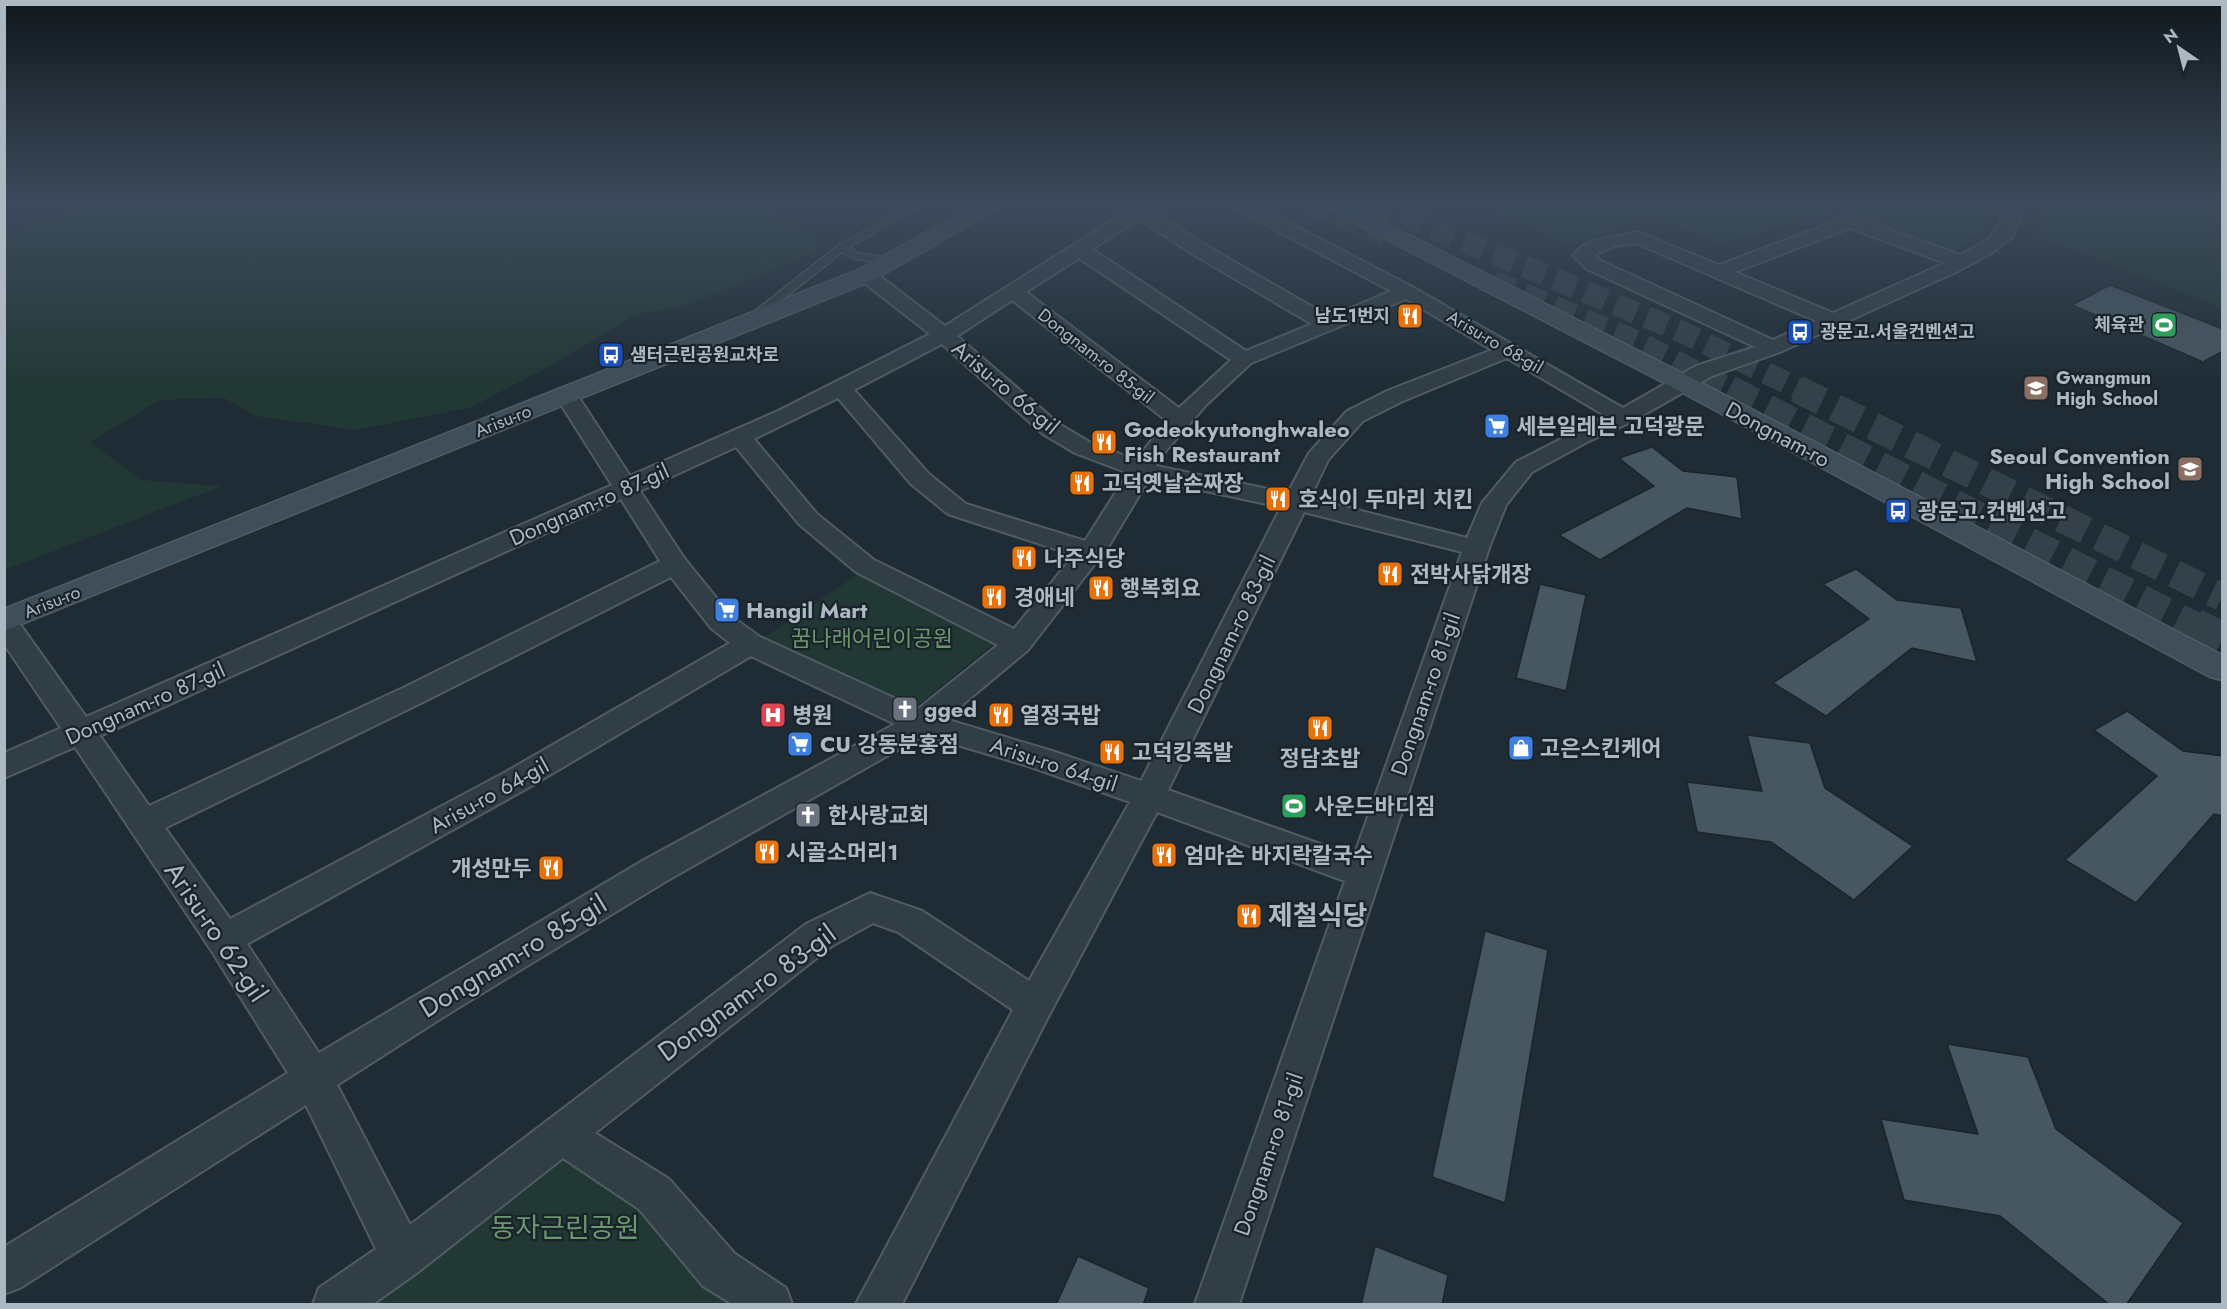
<svg xmlns="http://www.w3.org/2000/svg" width="2227" height="1309" font-family="Jost,'Noto Sans KR',sans-serif">
	<style>
		.green { fill: #223835 }
		.building { fill: #475761; stroke: #1a252c; stroke-width: 1.5 }
		.lines { fill: none; stroke-linecap: round; stroke-linejoin: round }
		.motorway-tunnel-far2 { stroke: #34414a; stroke-width: 22; stroke-dasharray: 22 11; stroke-linecap: butt }
		.motorway-tunnel-far1 { stroke: #34414a; stroke-width: 28; stroke-dasharray: 28 14; stroke-linecap: butt }
		.motorway-tunnel { stroke: #34414a; stroke-width: 36; stroke-dasharray: 36 18; stroke-linecap: butt }
		.service-casing { stroke: #505c64; stroke-width: 3 }
		.minor-casing { stroke: #505c64; stroke-width: 4 }
		.secondary-casing { stroke: #505c64; stroke-width: 3 }
		.service { fill: #323e46; fill-rule: evenodd }
		.minor { fill: #323e46; fill-rule: evenodd }
		.secondary { fill: #404e59; fill-rule: evenodd }
		.labels { text-anchor: middle; stroke-width: 4.5; stroke-linejoin: round; paint-order: stroke }
		.far-poi-label { font-size: 18px; font-weight: bold; fill: #acb9c3; stroke: #18232a; text-anchor: start }
		.far-street-label { font-size: 18px; fill: #acb9c3; stroke: #18232a }
		.street-label { font-size: 22px; fill: #acb9c3; stroke: #18232a }
		.poi-label { font-size: 22px; font-weight: bold; fill: #acb9c3; stroke: #18232a; text-anchor: start }
		.park-label { font-size: 22px; fill: #6c976e; stroke: #18232a }
		.near-poi-label { font-size: 27px; font-weight: bold; fill: #acb9c3; stroke: #18232a; text-anchor: start }
		.near-street-label { font-size: 27px; fill: #acb9c3; stroke: #18232a }
		.near-park-label { font-size: 27px; fill: #6c976e; stroke: #18232a }
	</style>
	<rect width="100%" height="100%" fill="#1f2c35"/>
	<path class="green" d="M113,203H737L788,221L825,248L690,304L635,315L550,366L469,408L356,430L255,416L224,398L160,400L90,442L142,480L222,486L5,570V232Z
		M1481,203H1998L1990,225L1953,252L1839,208L1723,244L1650,216L1570,246Z
		M2047,203H2222V310L2213,304L2080,252L2037,239Z
		M864,570L999,639L902,718L756,643Z
		M561,1134L719,1270L770,1304H335L403,1257Z"/>
	<path class="building" d="M2110,285L2223,329V351L2203,362L2072,305Z
		M1652,447L1683,471L1737,477L1742,519L1687,508L1600,560L1559,535L1654,486L1619,458Z
		M1856,569L1897,600L1961,608L1977,662L1912,648L1826,716L1773,683L1869,619L1823,584Z
		M1540,584L1586,595L1566,691L1516,678Z
		M2127,711L2183,751L2223,756V816L2214,814L2136,903L2065,860L2157,776L2094,730Z
		M1747,735L1810,743L1825,788L1913,846L1854,900L1771,842L1697,832L1687,782L1762,791Z
		M1485,931L1548,950L1505,1203L1432,1177Z
		M1947,1044L2028,1057L2056,1129L2183,1223L2126,1305H2110L2000,1216L1904,1200L1881,1119L1978,1134Z
		M1375,1246L1448,1275L1442,1305H1361Z
		M1078,1256L1149,1288L1143,1305H1056Z"/>
	<g class="lines">
		<path class="motorway-tunnel-far2" d="M1309,203L1385,235
			M1372,203L1682,332L1801,390
			M1493,281L1636,341L1732,390"/>
		<path class="motorway-tunnel-far1" d="M1729,389L2197,627
			M1797,389L2222,597"/>
		<path class="motorway-tunnel" d="M2194,626L2222,640"/>
		<defs>
			<path id="service" d="M915,203H927L849,247L857,253L893,259V263L854,259L842,252L758,319H750V315L839,245Z"/>
			<path id="minor" d="M1140,203H1161L1151,211L1210,248L1330,317L1391,291L1232,207L1229,203H1251L1414,288L1623,408L1696,366L1755,347L1587,269L1573,255L1581,247L1595,240L1638,232L1719,265L1842,219L1857,218L1960,255C1990,239 1998,238 2005,203H2023L2020,219L2012,237L1993,252L1958,271L1780,352L1712,376L1631,422L1587,442L1532,472L1506,505L1489,548L1239,1304H1195L1345,881L1157,812L1048,1017L902,1304H856L1013,1010L898,932L873,923L832,946L595,1133L669,1179L735,1254L786,1288L792,1304H732L703,1286L639,1209L563,1158L418,1272L373,1304H313L319,1288L376,1249L306,1105L20,1288L4,1294V1247L288,1073L211,950L75,747L4,778V753L61,728L4,644V613L14,616L86,717L612,485L555,395L558,390L566,388L574,390L630,476L778,411L930,334L859,279L856,275L859,271H873L945,326ZM1139,219L1196,256L1312,324L1246,351L1092,249ZM1850,228L1945,263L1833,313L1735,272ZM1636,243L1816,321L1773,340L1601,261L1594,255L1615,246ZM1079,258L1231,360L1179,408L1026,292ZM1406,299L1492,350L1387,391L1347,411L1309,453L1288,493L1156,466L1163,454L1207,404L1251,363ZM1012,300L1167,421L1136,460L1091,443L1059,424L957,336ZM942,344L1043,434L1075,453L1128,473L1085,541L966,504L929,474L854,390ZM1507,358L1606,416L1516,462L1482,503L1467,538L1310,498L1328,460L1363,421L1403,401ZM838,398L911,484L948,514L1074,555L1014,629L874,560L817,514L754,439ZM736,447L799,524L856,572L998,645L918,709L760,637L731,616L684,558L640,491ZM1149,479L1281,507L1141,781L1052,751L945,719L1028,650L1110,544ZM621,499L660,561L403,688L149,806L100,736ZM1304,512L1462,552L1354,856L1168,790ZM671,577L711,628L730,643L504,773L230,919L165,828L423,702ZM751,656L895,724L644,860L319,1053L247,944L526,789ZM924,735L1031,767L1130,802L1029,981L922,911L870,893L806,924L410,1225L337,1085L448,1014L668,880Z"/>
			<path id="secondary" d="M979,203H1003L1000,207L874,280L4,631V609L858,270Z
				M1321,203H1346L1690,377L2222,655V680L2210,677L1672,387L1324,207Z"/>
		</defs>
		<use href="#service" class="service-casing"/>
		<use href="#minor" class="minor-casing"/>
		<use href="#secondary" class="secondary-casing"/>
		<use href="#service" class="service"/>
		<use href="#minor" class="minor"/>
		<use href="#secondary" class="secondary"/>
	</g>
	<linearGradient id="sky" x2="0" y2="1"><stop stop-color="#11181d"/><stop offset="0.53" stop-color="#3c4b5c"/><stop offset="1" stop-color="#3c4b5c" stop-opacity="0"/></linearGradient>
	<rect width="2227" height="386" fill="url(#sky)"/>
	<defs>
		<symbol id="restaurant-square" viewBox="-11 -11 22 22"><rect x="-9" y="-9" width="18" height="18" rx="4" fill="#e8710a" stroke="#18232a"/><path d="M-5-6h1v4h1v-4h1v4h1v-4h1v5L-1.5 .5V6h-2V.5L-5-1ZM5-6V6H3V1.5H1.5Q1.5-4 5-6Z" fill="#fff"/></symbol>
		<symbol id="stadium-square" viewBox="-11 -11 22 22"><rect x="-9" y="-9" width="18" height="18" rx="4" fill="#2e9e5b" stroke="#18232a"/><path d="M0-5a6.5 5 0 1 0 0 10a6.5 5 0 1 0 0-10ZM-3.5-1.8h7v3.6h-7Z" fill="#fff"/></symbol>
		<symbol id="bus-square" viewBox="-11 -11 22 22"><rect x="-9" y="-9" width="18" height="18" rx="4" fill="#1a4fb4" stroke="#18232a"/><path d="M-5-6H5V4H4V6H2V4H-2V6H-4V4H-5ZM-3.5-4V0h7V-4ZM-3.5 1.2v1.5H-2V1.2ZM2 1.2v1.5H3.5V1.2Z" fill="#fff"/></symbol>
		<symbol id="school-square" viewBox="-11 -11 22 22"><rect x="-9" y="-9" width="18" height="18" rx="4" fill="#8d6e63" stroke="#18232a"/><path d="M0-5L7-2L0 1L-7-2ZM-4 1L0 2.5L4 1V4Q0 6-4 4Z" fill="#fff"/></symbol>
		<symbol id="supermarket-square" viewBox="-11 -11 22 22"><rect x="-9" y="-9" width="18" height="18" rx="4" fill="#3f7fe0" stroke="#18232a"/><path d="M-6-5.5h2.5l.6 2H6L4.5 2H-2.5L-4.4-4H-6ZM-1.5 3.2a1.3 1.3 0 1 0 .1 0ZM3 3.2a1.3 1.3 0 1 0 .1 0Z" fill="#fff"/></symbol>
		<symbol id="church-square" viewBox="-11 -11 22 22"><rect x="-9" y="-9" width="18" height="18" rx="4" fill="#6b7280" stroke="#18232a"/><path d="M-1.2-6h2.4v3.5h3.3v2.4h-3.3V6h-2.4V-.1h-3.3v-2.4h3.3Z" fill="#fff"/></symbol>
		<symbol id="hospital-square" viewBox="-11 -11 22 22"><rect x="-9" y="-9" width="18" height="18" rx="4" fill="#e0444e" stroke="#18232a"/><path d="M-5-5h3v3.5h4V-5h3V5h-3V1.5h-4V5h-3Z" fill="#fff"/></symbol>
		<symbol id="shop-square" viewBox="-11 -11 22 22"><rect x="-9" y="-9" width="18" height="18" rx="4" fill="#3f7fe0" stroke="#18232a"/><path d="M-5-2.5h2.3a2.7 3.5 0 0 1 5.4 0H5L5.5 6h-11ZM-1.5-2.5h3a1.5 2.3 0 0 0-3 0Z" fill="#fff"/></symbol>
	</defs>
	<g fill-rule="evenodd">
		<use href="#restaurant-square" x="1395" y="301" width="30" height="30"/>
		<use href="#stadium-square" x="2149" y="310" width="30" height="30"/>
		<use href="#bus-square" x="1785" y="317" width="30" height="30"/>
		<use href="#bus-square" x="596" y="340" width="30" height="30"/>
		<use href="#school-square" x="2021" y="373" width="30" height="30"/>
		<use href="#supermarket-square" x="1482" y="411" width="30" height="30"/>
		<use href="#restaurant-square" x="1089" y="427" width="30" height="30"/>
		<use href="#school-square" x="2175" y="454" width="30" height="30"/>
		<use href="#restaurant-square" x="1067" y="468" width="30" height="30"/>
		<use href="#restaurant-square" x="1263" y="484" width="30" height="30"/>
		<use href="#bus-square" x="1883" y="496" width="30" height="30"/>
		<use href="#restaurant-square" x="1009" y="543" width="30" height="30"/>
		<use href="#restaurant-square" x="1375" y="559" width="30" height="30"/>
		<use href="#restaurant-square" x="1086" y="573" width="30" height="30"/>
		<use href="#restaurant-square" x="979" y="582" width="30" height="30"/>
		<use href="#supermarket-square" x="712" y="595" width="30" height="30"/>
		<use href="#church-square" x="890" y="694" width="30" height="30"/>
		<use href="#hospital-square" x="758" y="700" width="30" height="30"/>
		<use href="#restaurant-square" x="986" y="700" width="30" height="30"/>
		<use href="#restaurant-square" x="1305" y="713" width="30" height="30"/>
		<use href="#supermarket-square" x="785" y="729" width="30" height="30"/>
		<use href="#shop-square" x="1506" y="733" width="30" height="30"/>
		<use href="#restaurant-square" x="1097" y="737" width="30" height="30"/>
		<use href="#stadium-square" x="1279" y="791" width="30" height="30"/>
		<use href="#church-square" x="793" y="800" width="30" height="30"/>
		<use href="#restaurant-square" x="752" y="837" width="30" height="30"/>
		<use href="#restaurant-square" x="1149" y="840" width="30" height="30"/>
		<use href="#restaurant-square" x="536" y="853" width="30" height="30"/>
		<use href="#restaurant-square" x="1234" y="901" width="30" height="30"/>
	</g>
	<g class="labels">
		<g class="far-poi-label">
			<text x="1390" y="322" text-anchor="end">남도1번지</text>
			<text x="2144" y="331" text-anchor="end">체육관</text>
			<text x="1820" y="338">광문고.서울컨벤션고</text>
			<text x="630" y="361">샘터근린공원교차로</text>
			<text x="2056" y="384">Gwangmun<tspan x="2056" dy="21">High School</tspan></text>
		</g>
		<g class="far-street-label">
			<text transform="translate(1495 342) rotate(30)" y="6">Arisu-ro 68-gil</text>
			<text transform="translate(1096 356) rotate(38)" y="6">Dongnam-ro 85-gil</text>
			<text transform="translate(503 421) rotate(-22)" y="6">Arisu-ro</text>
			<text transform="translate(52 602) rotate(-22)" y="6">Arisu-ro</text>
		</g>
		<g class="street-label">
			<text transform="translate(1006 387) rotate(40)" y="8">Arisu-ro 66-gil</text>
			<text transform="translate(1778 434) rotate(28)" y="8">Dongnam-ro</text>
			<text transform="translate(589 504) rotate(-24)" y="8">Dongnam-ro 87-gil</text>
			<text transform="translate(1231 634) rotate(-64)" y="8">Dongnam-ro 83-gil</text>
			<text transform="translate(1425 694) rotate(-71)" y="8">Dongnam-ro 81-gil</text>
			<text transform="translate(145 703) rotate(-24)" y="8">Dongnam-ro 87-gil</text>
			<text transform="translate(1054 764) rotate(18)" y="8">Arisu-ro 64-gil</text>
			<text transform="translate(489 795) rotate(-29)" y="8">Arisu-ro 64-gil</text>
			<text transform="translate(1268 1154) rotate(-71)" y="8">Dongnam-ro 81-gil</text>
		</g>
		<g class="poi-label">
			<text x="1516" y="434">세븐일레븐 고덕광문</text>
			<text x="1124" y="437">Godeokyutonghwaleo<tspan x="1124" dy="25">Fish Restaurant</tspan></text>
			<text x="2170" y="464" text-anchor="end">Seoul Convention<tspan x="2170" dy="25">High School</tspan></text>
			<text x="1102" y="491">고덕옛날손짜장</text>
			<text x="1298" y="507">호식이 두마리 치킨</text>
			<text x="1918" y="519">광문고.컨벤션고</text>
			<text x="1044" y="566">나주식당</text>
			<text x="1410" y="582">전박사닭개장</text>
			<text x="1120" y="596">행복회요</text>
			<text x="1014" y="605">경애네</text>
			<text x="746" y="618">Hangil Mart</text>
			<text x="924" y="717">gged</text>
			<text x="792" y="723">병원</text>
			<text x="1020" y="723">열정국밥</text>
			<text x="820" y="752">CU 강동분홍점</text>
			<text x="1540" y="756">고은스킨케어</text>
			<text x="1132" y="760">고덕킹족발</text>
			<text x="1320" y="766" text-anchor="middle">정담초밥</text>
			<text x="1314" y="814">사운드바디짐</text>
			<text x="828" y="823">한사랑교회</text>
			<text x="786" y="860">시골소머리1</text>
			<text x="1184" y="863">엄마손 바지락칼국수</text>
			<text x="532" y="876" text-anchor="end">개성만두</text>
		</g>
		<g class="park-label">
			<text x="872" y="646">꿈나래어린이공원</text>
		</g>
		<g class="near-poi-label">
			<text x="1268" y="925">제철식당</text>
		</g>
		<g class="near-street-label">
			<text transform="translate(216 932) rotate(56)" y="9">Arisu-ro 62-gil</text>
			<text transform="translate(513 956) rotate(-31)" y="9">Dongnam-ro 85-gil</text>
			<text transform="translate(747 993) rotate(-36)" y="9">Dongnam-ro 83-gil</text>
		</g>
		<g class="near-park-label">
			<text x="565" y="1237">동자근린공원</text>
		</g>
	</g>
	<rect width="2227" height="1309" fill="none" stroke="#acb9c3" stroke-width="12"/>
	<g transform="translate(2179 48) rotate(325)" stroke="#18232a" stroke-width="4.5" paint-order="stroke">
	<path d="M0-4.5L10 22L0 15L-10 22Z" fill="#acb9c3"/>
	<text y="-9" font-size="16" font-weight="bold" text-anchor="middle" fill="#acb9c3">N</text>
	</g>
</svg>
